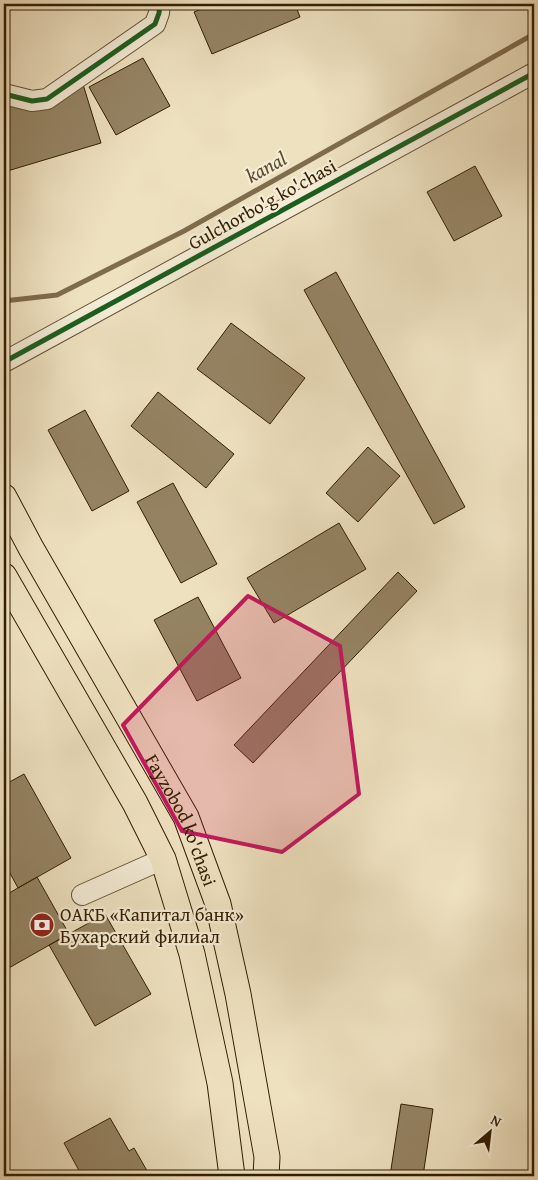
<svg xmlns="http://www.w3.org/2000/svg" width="538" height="1180" font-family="'Gentium Book Plus',serif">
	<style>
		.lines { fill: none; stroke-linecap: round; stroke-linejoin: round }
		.stream { stroke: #7e6c4c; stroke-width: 5 }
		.building { fill: #958464; stroke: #341f00 }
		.minor-casing { stroke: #625030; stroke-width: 22 }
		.major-casing { stroke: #341f00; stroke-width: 27 }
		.minor { stroke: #f4ecd6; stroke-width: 20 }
		.major { stroke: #eee1c0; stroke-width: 25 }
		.cycleway-casing { stroke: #f4ecd6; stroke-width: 8 }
		.cycleway { stroke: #1b5e20; stroke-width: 5 }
		.marked { fill: #c2185b; fill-opacity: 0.2; stroke: #c2185b; stroke-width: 4; stroke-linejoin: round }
		.labels { text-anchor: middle; stroke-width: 4.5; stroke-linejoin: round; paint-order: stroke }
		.street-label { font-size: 19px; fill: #341f00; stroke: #f4ecd6 }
		.poi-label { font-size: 19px; fill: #341f00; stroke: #f4ecd6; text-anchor: start }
		.water-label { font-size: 20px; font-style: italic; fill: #5f4c2c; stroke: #f4ecd6 }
	</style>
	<rect width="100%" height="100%" fill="#eee1c0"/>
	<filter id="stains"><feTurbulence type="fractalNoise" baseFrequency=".004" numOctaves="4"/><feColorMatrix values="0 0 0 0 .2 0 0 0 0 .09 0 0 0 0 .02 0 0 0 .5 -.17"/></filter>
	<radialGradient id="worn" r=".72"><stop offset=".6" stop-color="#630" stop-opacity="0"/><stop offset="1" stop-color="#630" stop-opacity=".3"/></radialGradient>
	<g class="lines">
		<path class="stream" d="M4,301L57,295L184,231L534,34"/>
	</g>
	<path class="building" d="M215,4H295L300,17L212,54L194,12Z
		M143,58L170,106L116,135L89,87Z
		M82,81L101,143L4,172V104Z
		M475,166L502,216L454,241L427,192Z
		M336,272L465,507L434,524L304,290Z
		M231,323L305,378L270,424L197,369Z
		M158,392L234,454L206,488L131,426Z
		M85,410L129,491L92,511L48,430Z
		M368,447L400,476L358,522L326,493Z
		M173,483L217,564L181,583L137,502Z
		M339,523L366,569L274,623L247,578Z
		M398,572L417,591L253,763L234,745Z
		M198,597L241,678L197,701L154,620Z
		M24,774L71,858L18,888L4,862V785Z
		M37,877L69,934L7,969L4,963V896Z
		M105,914L151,994L95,1026L49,945Z
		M401,1104L433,1109L423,1176H390Z
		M110,1118L129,1151L134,1148L150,1176H82L64,1143Z"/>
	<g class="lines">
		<defs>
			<path id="minor" d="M4,94L32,101L47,99L155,24L159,13L160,4
				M4,362L534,73
				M82,895L163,859"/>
			<g id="major">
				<path id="s1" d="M4,497L31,548L186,817L218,904L238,994L267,1157L266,1176"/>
				<path d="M4,576L135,803L163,859L192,954L220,1083L232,1176"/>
			</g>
		</defs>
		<use href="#minor" class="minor-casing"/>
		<use href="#major" class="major-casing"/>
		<use href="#minor" class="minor"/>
		<use href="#major" class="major"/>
		<defs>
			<path id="cycleway" d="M4,94L32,101L47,99L155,24L159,13L160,4
				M4,362L534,73"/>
		</defs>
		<use href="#cycleway" class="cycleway-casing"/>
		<use href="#cycleway" class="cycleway"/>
	</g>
	<path class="marked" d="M248,596L340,646L359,794L282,852L182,831L123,725Z"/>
	<defs>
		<symbol id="bank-disc" viewBox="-11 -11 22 22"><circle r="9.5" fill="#8f2418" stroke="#f4ecd6"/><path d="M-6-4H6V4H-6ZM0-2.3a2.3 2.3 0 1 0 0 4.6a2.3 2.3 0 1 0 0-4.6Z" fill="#fff"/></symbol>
	</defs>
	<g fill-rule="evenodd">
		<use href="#bank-disc" x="28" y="911" width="28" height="28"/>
	</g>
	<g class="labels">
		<g class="street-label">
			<text transform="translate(262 204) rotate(-29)" y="7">Gulchorbo'g ko'chasi</text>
			<text dy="7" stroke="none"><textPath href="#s1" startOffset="369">Fayzobod ko'chasi</textPath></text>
		</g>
		<g class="poi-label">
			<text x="60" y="921">ОАКБ «Капитал банк»<tspan x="60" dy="22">Бухарский филиал</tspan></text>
		</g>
		<g class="water-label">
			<text transform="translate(266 167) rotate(-29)" y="7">kanal</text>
		</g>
	</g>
	<rect width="538" height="1180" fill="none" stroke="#eee1c0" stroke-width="20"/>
	<rect x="5" y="5" width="528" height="1170" fill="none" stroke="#341f00" stroke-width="2.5"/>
	<rect x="10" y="10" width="518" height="1160" fill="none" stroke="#341f00"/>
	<g transform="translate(490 1132) rotate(28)" stroke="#f4ecd6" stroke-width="4" paint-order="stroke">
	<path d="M0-4L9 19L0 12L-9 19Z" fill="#341f00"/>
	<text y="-8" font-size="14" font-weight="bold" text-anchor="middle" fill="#341f00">N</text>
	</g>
	<rect width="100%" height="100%" filter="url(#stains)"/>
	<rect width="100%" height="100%" fill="url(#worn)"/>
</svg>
